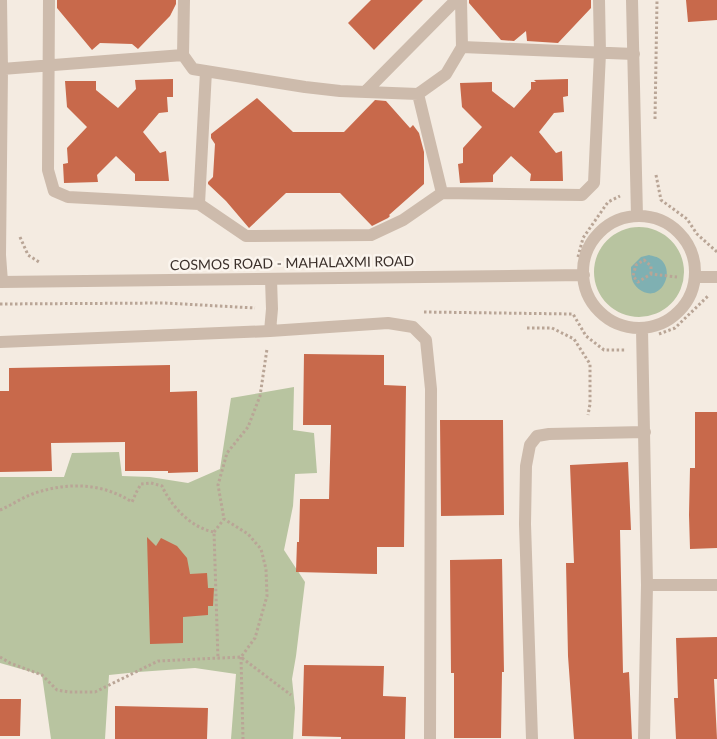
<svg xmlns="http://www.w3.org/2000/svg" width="717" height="739" font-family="Lato,sans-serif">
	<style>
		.green { fill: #b8c4a0 }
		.water { fill: #7fb0b2 }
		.building { fill: #c8694b }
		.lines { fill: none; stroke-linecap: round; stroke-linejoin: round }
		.path { stroke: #b9a596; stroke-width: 3; stroke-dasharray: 2.5 2.5; stroke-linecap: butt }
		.street { stroke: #cdbbac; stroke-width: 12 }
		.labels { text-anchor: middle; stroke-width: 5; stroke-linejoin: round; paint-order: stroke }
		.street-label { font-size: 14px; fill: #3b302b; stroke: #fbf5ee }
	</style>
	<rect width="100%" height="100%" fill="#f4ebe1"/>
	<path class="green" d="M594 272a45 45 0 1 1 90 0a45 45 0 1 1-90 0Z
		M294,387L293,430L314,433L317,473L295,474L293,506L284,550L305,582L296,656L292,679L295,708L293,739H231L236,674L195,668L138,672L109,675L105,739H51L42,675L0,663V477H64L72,453L119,452L122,476L150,477L188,483L220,469L231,398Z"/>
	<path class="water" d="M649,255C653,256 658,257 660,259C671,267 668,286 656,292C647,297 634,288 632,279C631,275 631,270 631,267L641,257Z"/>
	<path class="building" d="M57,0H176V4L170,16L138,49L132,44L100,43L92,50L57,8Z
		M371,0H423L374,50L348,23Z
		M469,0H591V8L558,43L527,41L526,31L514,41L501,40L469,3Z
		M686,0H717V20L688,22Z
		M173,79V97H167L168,112L159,113L143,132L160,153L166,151L169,181H135V174L116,156L97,175L98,182L64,183L63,164L68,163L67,148L87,127L67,107L65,81H96V90L118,108L136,89L135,80Z
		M568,79V96L563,97L564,112L554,113L539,132L556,153L562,151L563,181H530L531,174L511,156L493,175V182L460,183L458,164L463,163V148L482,127L462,107L460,83L492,82V91L514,108L531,89V82H536L534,80Z
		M257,98L293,132H344L375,100L386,101L410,128L413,125L419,133L424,152V184L389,215L390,216L388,218L372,226L340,193H286L249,228L226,201L208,184V182L213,177L215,144L211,138V134Z
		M304,354L384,355V385L406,386L404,547H377V574L296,572L297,542H299L300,499H329L331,425H303Z
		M170,365V392L197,391L198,472L168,473V471H125V442L51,443L52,471L0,472V391H9V368Z
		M695,412H717V548L690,549L689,515L690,468H695Z
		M440,420H503L504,515L441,516Z
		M628,462L631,530H620L623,673L629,672L632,739H574L568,656L566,563H574L570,465Z
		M147,537L156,546L161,538L177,546L187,558L190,574L207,573L208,588H214L213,606H208V615L183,617V643L150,644Z
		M502,559L504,672H502L501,738H454V673H451L450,560Z
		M717,637V679H714L717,739H676L674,698H678L676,638Z
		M304,665L384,666L383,696L406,697L405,739H341V737L302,736Z
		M0,699H21L20,736H0Z
		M115,706L208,708L207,739H115Z"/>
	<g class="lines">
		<path class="path" d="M655,119L657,0
			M656,175L661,200L687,219L697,234L717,252
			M20,237L28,255L39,262
			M578,257L583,238L608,202L620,196
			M651,274V266L644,260L636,265L633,276L638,282L651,274L677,277
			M0,304L165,303L255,308
			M424,312L573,314L586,336L604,350H626
			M527,328H552L574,339L590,364V404L588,415
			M659,334L675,328L708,296
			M0,510C12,505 23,497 35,493C69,482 102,483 132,502L137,491L141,484L151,483L162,486C171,506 191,528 214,532L218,659
			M214,532L224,519
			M0,657L10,663L42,675L57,690L69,692H95L158,661L241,657L255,638L267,596L266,569L261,549L248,534L224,519L218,485L227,453L248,427L260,396L267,349
			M241,657L243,739
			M242,658L291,695"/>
		<path class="street" d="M1,0L2,69L0,255L2,282
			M49,0L48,170L54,191L68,197L199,204L206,71
			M184,0L183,55L193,69L305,87L340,91L418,94
			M461,0L462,47
			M632,0L637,216
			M2,69L183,55
			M365,92L456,0
			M442,193L582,195L594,183L600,53L599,0
			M199,204L246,236L371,235L403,220L442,193L418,94L446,74L462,47L634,54
			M583 272a56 56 0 1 1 112 0a56 56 0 1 1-112 0Z
			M695,277H717
			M0,282L584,275
			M642,329L647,585L644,739
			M270,331L272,309L271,279
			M0,342L270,331L388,323L413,327L426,340L431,389L430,739
			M647,585H717
			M532,739L525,524L526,466L530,445L537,436L549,434L645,432"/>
	</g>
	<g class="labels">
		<g class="street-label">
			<text transform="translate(292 263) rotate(-1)" y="5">COSMOS ROAD - MAHALAXMI ROAD</text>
		</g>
	</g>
</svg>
